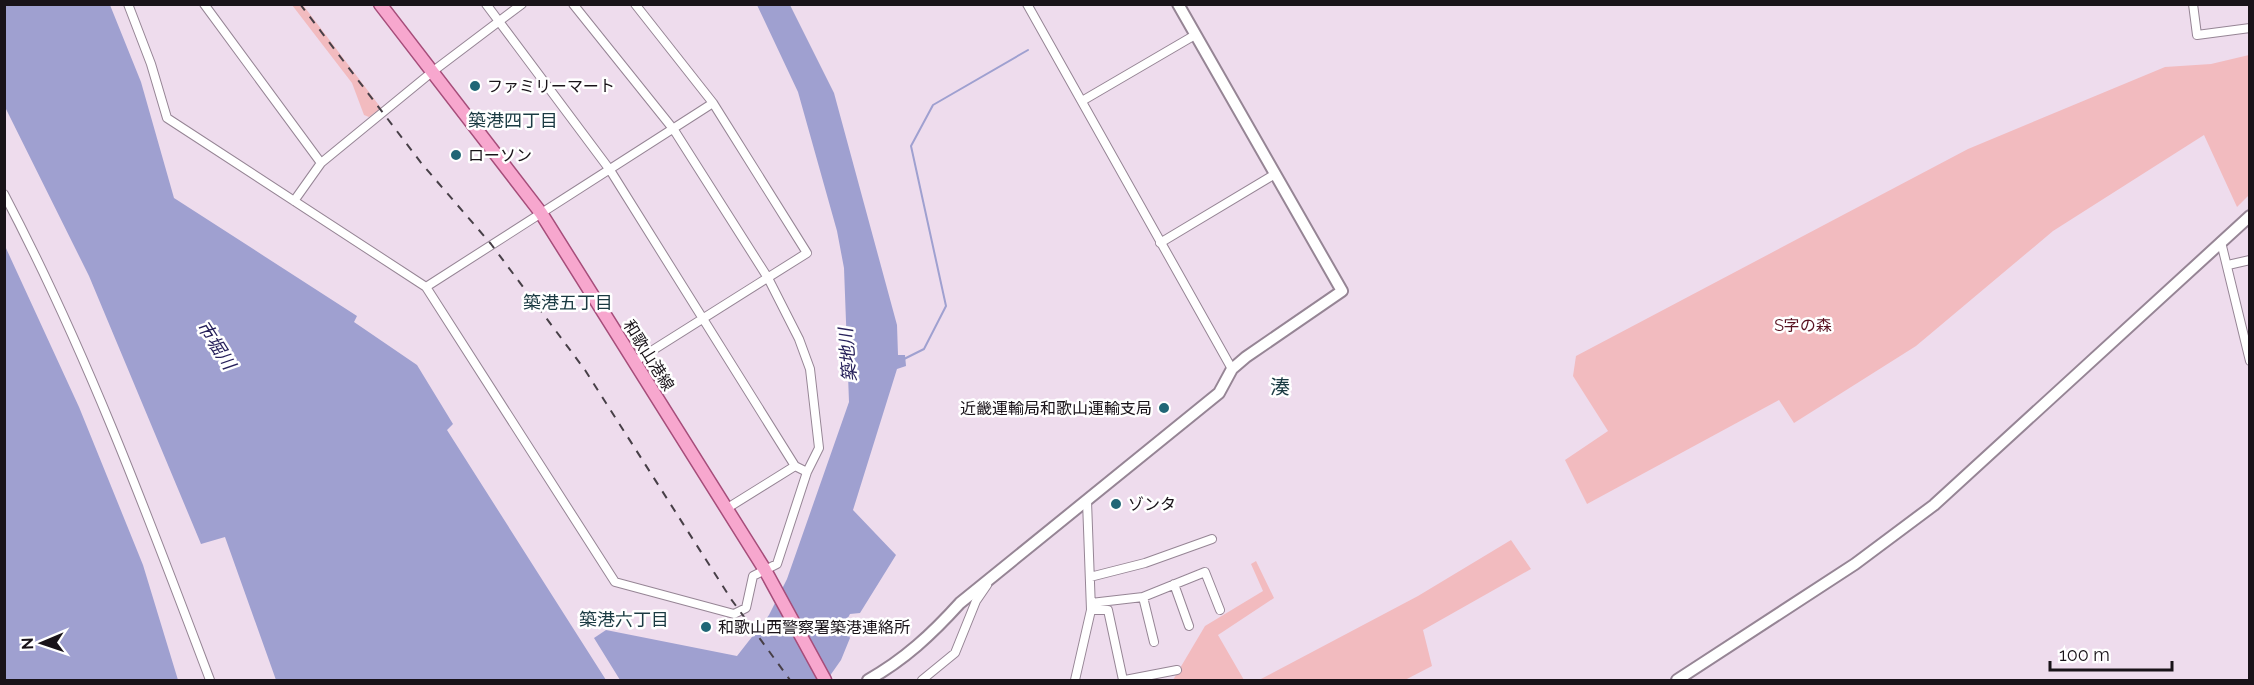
<svg xmlns="http://www.w3.org/2000/svg" width="2254" height="685" font-family="Raleway,'Noto Sans JP',sans-serif">
	<style>
		.green { fill: #f2bbbf }
		.water { fill: #9fa0d0 }
		.lines { fill: none; stroke-linecap: round; stroke-linejoin: round }
		.stream { stroke: #9fa0d0; stroke-width: 2 }
		.street-casing { stroke: #968595; stroke-width: 10 }
		.secondary-casing { stroke: #968595; stroke-width: 14 }
		.primary-casing { stroke: #a64d7a; stroke-width: 15 }
		.street { stroke: #fff; stroke-width: 8 }
		.secondary { stroke: #fff; stroke-width: 10 }
		.primary { stroke: #f7a7ce; stroke-width: 12 }
		.rail { stroke: #473f47; stroke-width: 2; stroke-dasharray: 8 8; stroke-linecap: butt }
		.poi-dot { fill: #206676; stroke: #fff; stroke-width: 2 }
		.labels { text-anchor: middle; stroke-width: 5; stroke-linejoin: round; paint-order: stroke }
		.poi-label { font-size: 16px; fill: #191319; stroke: #fff; text-anchor: start }
		.park-label { font-size: 16px; fill: #581220; stroke: #fff }
		.street-label { font-size: 16px; fill: #191319; stroke: #fff }
		.neighbourhood-label { font-size: 18px; fill: #1a3a42; stroke: #fff }
		.water-label { font-size: 18px; font-style: italic; fill: #27215b; stroke: #fff }
		.quarter-label { font-size: 20px; fill: #1a3a42; stroke: #fff }
	</style>
	<rect width="100%" height="100%" fill="#eedced"/>
	<path class="green" d="M292,5H303L381,108L369,117L364,115L352,83Z
		M2249,55V195L2237,207L2204,135L2053,231L1916,346L1794,423L1779,400L1587,504L1565,460L1608,431L1573,376L1576,356L1968,149L2165,67L2211,64Z
		M1511,540L1531,569L1423,630L1432,666L1405,680H1259L1418,596Z
		M1256,561L1274,598L1218,635L1244,680H1173L1205,626L1263,591L1251,564Z"/>
	<path class="water" d="M5,4L110,5L141,82L174,198L357,316L354,322L417,365L453,424L447,430L606,680H276L225,537L201,544L89,276L5,107Z
		M757,5H790L834,93L897,325L898,355H905L906,366L897,369L853,510L896,555L860,613L850,614L844,625L850,638L841,660L827,680H620L594,638L606,630L737,656L769,615L787,579L849,402L844,268L837,231L798,92Z
		M5,246L79,407L143,565L178,680H5Z"/>
	<g class="lines">
		<path class="stream" d="M904,359L924,349L946,306L911,146L933,105L1028,50"/>
		<defs>
			<path id="street" d="M128,4L151,64L167,118L426,287L615,582L734,614L746,608L753,576L777,564L807,472L819,448L810,369L799,339L768,278L674,130L573,4
				M204,4L321,163
				M486,4L610,170L795,466
				M1027,4L1232,369
				M2193,4L2197,35L2250,28
				M1082,101L1195,35
				M4,194C86,350 148,516 210,680
				M294,201L321,163L432,72L522,4
				M2221,242L2250,361
				M1160,243L1275,174
				M2228,265L2250,260
				M426,287L713,103
				M634,362L807,253L713,103L635,4
				M726,509L795,466L807,472
				M1090,577L1145,563L1212,539
				M1174,584L1189,626
				M1143,597L1154,642
				M1091,603L1143,597L1205,572L1220,610
				M1091,610H1108L1123,680
				M922,680L955,653L976,601L987,585
				M1075,680L1091,610L1087,501
				M1125,680L1177,670"/>
			<path id="secondary" d="M868,680C904,660 932,634 960,603L1219,393L1232,369L1246,357L1342,291L1178,4
				M1677,680L1855,564L1934,505L2250,216"/>
			<path id="primary" d="M380,4L541,213L765,570L825,680"/>
		</defs>
		<use href="#street" class="street-casing"/>
		<use href="#secondary" class="secondary-casing"/>
		<use href="#primary" class="primary-casing"/>
		<use href="#street" class="street"/>
		<use href="#secondary" class="secondary"/>
		<use href="#primary" class="primary"/>
		<path class="rail" d="M300,4L422,164L491,244L585,370L731,599L790,680"/>
	</g>
	<g class="poi-dot">
		<circle cx="475" cy="86" r="6"/>
		<circle cx="456" cy="155" r="6"/>
		<circle cx="1164" cy="408" r="6"/>
		<circle cx="1116" cy="504" r="6"/>
		<circle cx="706" cy="627" r="6"/>
	</g>
	<g class="labels">
		<g class="poi-label">
			<text x="487" y="92">ファミリーマート</text>
			<text x="468" y="161">ローソン</text>
			<text x="1152" y="414" text-anchor="end">近畿運輸局和歌山運輸支局</text>
			<text x="1128" y="510">ゾンタ</text>
			<text x="718" y="633">和歌山西警察署築港連絡所</text>
		</g>
		<g class="park-label">
			<text x="1803" y="331">S字の森</text>
		</g>
		<g class="street-label">
			<text transform="translate(649 355) rotate(58)" y="6">和歌山港線</text>
		</g>
		<g class="neighbourhood-label">
			<text x="513" y="127">築港四丁目</text>
			<text x="568" y="309">築港五丁目</text>
			<text x="624" y="626">築港六丁目</text>
		</g>
		<g class="water-label">
			<text transform="translate(216 345) rotate(57)" y="6">市堀川</text>
			<text transform="translate(848 355) rotate(-95)" y="6">築地川</text>
		</g>
		<g class="quarter-label">
			<text x="1280" y="394">湊</text>
		</g>
	</g>
	<rect width="2254" height="685" fill="none" stroke="#191319" stroke-width="12"/>
	<g transform="translate(42 643) rotate(268)" stroke="#ffffff" stroke-width="4.5" paint-order="stroke">
	<path d="M0-4.5L10 22L0 15L-10 22Z" fill="#191319"/>
	<text y="-9" font-size="16" font-weight="bold" text-anchor="middle" fill="#191319">N</text>
	</g>
	<path d="M2050 661v9h122v-9" fill="none" stroke="#191319" stroke-width="3"/>
	<text x="2059" y="661" font-size="18" fill="#191319" stroke="#ffffff" stroke-width="4.5" paint-order="stroke">100 m</text>
</svg>
